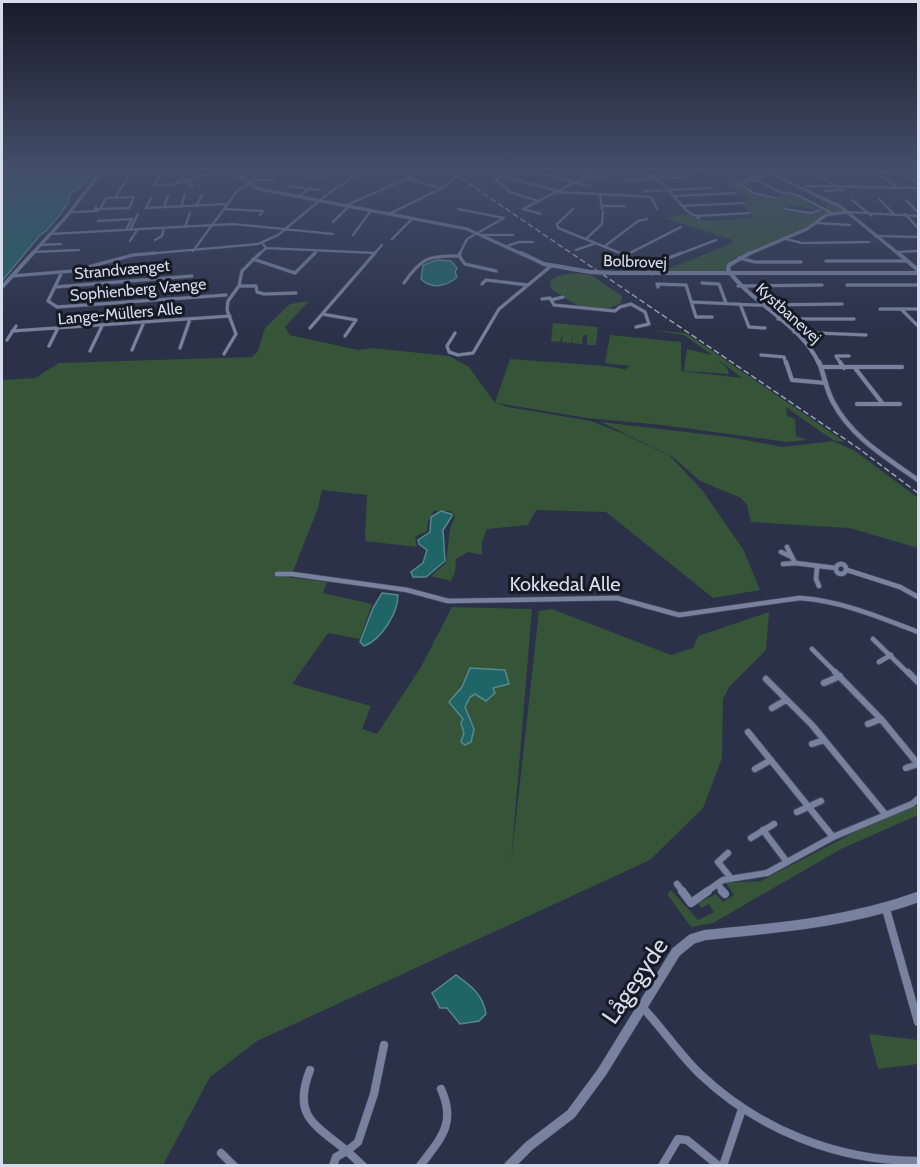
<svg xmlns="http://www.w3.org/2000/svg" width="920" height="1167" font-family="Cabin,sans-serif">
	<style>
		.green { fill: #365538 }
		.water { fill: #1f6466; stroke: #56888e; stroke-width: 1.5 }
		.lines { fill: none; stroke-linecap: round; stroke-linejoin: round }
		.street-far5-casing { stroke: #454c60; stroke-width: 3 }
		.street-far4-casing { stroke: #454c60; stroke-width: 4 }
		.street-far3-casing { stroke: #454c60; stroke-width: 5 }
		.street-far2-casing { stroke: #454c60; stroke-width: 6 }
		.street-far1-casing { stroke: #454c60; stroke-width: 8 }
		.street-casing { stroke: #454c60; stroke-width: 9 }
		.secondary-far3-casing { stroke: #454c60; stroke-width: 4 }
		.secondary-far2-casing { stroke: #454c60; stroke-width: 4.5 }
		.secondary-far1-casing { stroke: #454c60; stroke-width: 6 }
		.secondary-casing { stroke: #454c60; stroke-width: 11 }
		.street-far5 { stroke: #78829e; stroke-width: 2 }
		.street-far4 { stroke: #78829e; stroke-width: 3 }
		.street-far3 { stroke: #78829e; stroke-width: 4 }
		.street-far2 { stroke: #78829e; stroke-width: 4.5 }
		.street-far1 { stroke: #78829e; stroke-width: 6 }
		.street { stroke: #78829e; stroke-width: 8 }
		.secondary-far3 { stroke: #78829e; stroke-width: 3 }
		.secondary-far2 { stroke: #78829e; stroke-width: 4 }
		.secondary-far1 { stroke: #78829e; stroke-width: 4.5 }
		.secondary { stroke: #78829e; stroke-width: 10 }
		.rail { stroke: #9ca3b5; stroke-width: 1.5; stroke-dasharray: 6 3; stroke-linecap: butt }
		.street-bridge-casing { stroke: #454c60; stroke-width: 3; stroke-linecap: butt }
		.secondary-bridge-casing { stroke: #454c60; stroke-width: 4.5; stroke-linecap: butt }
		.street-bridge { stroke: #78829e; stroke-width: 2 }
		.secondary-bridge { stroke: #78829e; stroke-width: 4 }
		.labels { text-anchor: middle; stroke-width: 6; stroke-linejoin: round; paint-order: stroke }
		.far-street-label { font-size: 16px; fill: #d6dceb; stroke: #161a25 }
		.street-label { font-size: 20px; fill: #d6dceb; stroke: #161a25 }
		.near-street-label { font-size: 24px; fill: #d6dceb; stroke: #161a25 }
	</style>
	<rect width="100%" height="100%" fill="#2a3149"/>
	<path class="green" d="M279,168H345L323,181L274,173Z
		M729,181L738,183L753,194L777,198L782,193L796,195L816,209L789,206L785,211L812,214L827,207L806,191L834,204L842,210L822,215L805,228L732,259L727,264L725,272H660L733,243V240L665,218L689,214L707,221L754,218L744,205L747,199L721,182Z
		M574,273L591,275L622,296L621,303C594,318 574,305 551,289L550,281L558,276Z
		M309,301L285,327L290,335L358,350L372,348L449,356L469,367L495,403L510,359L606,366L628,370L626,369L629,366L638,367L605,363L610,335L681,342V371L742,378L716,358L727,368L729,374L686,371L684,370L687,349L712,355L684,335L653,330L686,333L845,442L835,441L824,434L786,407L787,416L795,419L796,436L807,440L787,442L662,425L587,418L496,403L508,407L591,421L626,435L670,456L702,490L743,549L760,590L713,598L606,512L536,510L528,525L487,529L482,542V555L468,552L456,559L455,572L451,581L431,576L446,563L450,528L455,517L450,511H434L428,521L427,531L415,537L417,547L365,541L367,495L322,490L318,508L292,574L287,577L327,582L323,593L372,604L360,639L328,633L292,684L371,706L362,729L377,734L421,667L452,607L532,609L511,863L539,611L552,609L671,655L693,648L698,636L769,612L766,650L729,687L723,699L722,758L703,808L650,860L257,1041L210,1077L163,1165H2V380L35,378L59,363L252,357L258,351L265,328L290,304Z
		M553,323L598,327L596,345H587V335H583L582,344L572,343L573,334L571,343L562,342L563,333L560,342L551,341Z
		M601,422L729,437L783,447L833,441L855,451L918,498V548L849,528L751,522L747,505L741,498L700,481L673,457Z
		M918,805V815L841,849L713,923L691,927L667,894L671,890L698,920L714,912L709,904L701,908L698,903L716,894L723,902L734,895L726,883L761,881L857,831Z
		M869,1034L918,1040V1064L878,1069Z"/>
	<path class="water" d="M2,168H96L84,184L71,193L68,203L58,217L46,231L41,234L2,281Z
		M437,260L451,261L457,268L455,272L457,277C447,286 432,290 421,279L423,265Z
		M441,511L451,514L452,516L443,530L445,561L426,577H413L411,572L423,563L427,550L419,544L418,540L430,532L431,517Z
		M382,593L398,595C398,613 381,640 364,646L360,642L373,608Z
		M470,668L505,670L509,684L493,688L495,693L486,701L475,694L470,697L465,707L474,729L471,742L465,745L461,742L464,733L461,723L463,719L449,702L462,687Z
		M456,975C471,986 483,994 486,1014L479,1021L460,1024L447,1008H440L432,993Z"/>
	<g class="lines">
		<defs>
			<path id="street-far5" d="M509,168L496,180L510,192L538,201
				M520,168L590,186
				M567,168L590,174
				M641,168L664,185L687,211L699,218
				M694,168L704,172
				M724,168L748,174L750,171
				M842,168L843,174
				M869,168L897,187
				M175,169L186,181L169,185H154L164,170Z
				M625,171L644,170
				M875,172H906
				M461,173L467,168
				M587,175L605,179
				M500,176L558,191
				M651,176H668L691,171V168
				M908,176L918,184
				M670,177L686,178
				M821,177L843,190L824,191
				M242,179L259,168
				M407,179L442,188
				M747,179L773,174
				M627,180L654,179
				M186,181L193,186
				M186,181L226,168
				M245,181L272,180
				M288,186L320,190
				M805,186L918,188
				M644,191L712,188
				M556,192L600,194L602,209
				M600,194L651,197L657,209
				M116,196L134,168
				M298,196L311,188
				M674,196L736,193
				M134,197L129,208L100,209L106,198Z
				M151,198L146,208L227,204
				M776,198L753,193L739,183L749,180L759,181L780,192L797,195L832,213
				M879,199L893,213
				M852,200L872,216
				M906,200L918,212
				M196,206L202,195
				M345,206L428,169
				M602,206H625
				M682,206L744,203
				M96,207L95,209H100
				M164,207L168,196
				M181,207L185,194
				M224,209L263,211L260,215
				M458,209L504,218L467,239L459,255
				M523,209L603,168
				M523,209L541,214
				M573,209L557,224L558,228L625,255
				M785,209L811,213L820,210
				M70,212L98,211
				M847,212L918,216
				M389,214L442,188L455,177
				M905,214L918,228
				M696,216L750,213
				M98,221L132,219L126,230
				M333,222L348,207
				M817,223L850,225
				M185,227L190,213
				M130,230L138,214
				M50,234L233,224L333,234
				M353,235L370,212
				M483,235H513
				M876,236L918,237
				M392,239L413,218
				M586,239L602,224L603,212
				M786,239L802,243L869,242
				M155,240L162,236L164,228
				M130,241L138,229
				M40,245L61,244
				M507,246L519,242H533
				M605,246L638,221L647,219
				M266,248L375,253
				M576,250L596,243
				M193,251L238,190L250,184
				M33,252L79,250
				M896,252L918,251
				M134,255L258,244L278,235L325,196L366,168
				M259,255L266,248L263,244
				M313,255L317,251
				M373,255L382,245
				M626,255L681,227
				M677,255L716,240"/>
			<path id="street-far4" d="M621,253L647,264L653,274
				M626,255L629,253
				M459,256L465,264L496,271
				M739,258L755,262H801
				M253,259L295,273L315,253
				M826,261H908
				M617,263L620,265L634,260
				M649,266L681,253
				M62,272L48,301L57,307L226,295
				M11,276L73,271L133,255L155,253
				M404,283C421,258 429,255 459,256L460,253
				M702,283L719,284L726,303
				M482,284L486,280L528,285
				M847,285H918
				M239,286H256L257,292L264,294L296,293
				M738,286L822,285
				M55,287L192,276
				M658,287L657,284L686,285L696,317H712
				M542,299L550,298L554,305L615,311L620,307L631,304L645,312L649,324L636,327
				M551,300L563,297
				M692,302L756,305L842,304
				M740,304L749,327L765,328
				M880,309H918
				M901,309L918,326
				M322,314L356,320L345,336
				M778,319H854
				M310,328L375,253
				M12,331L230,316
				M794,332L866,335
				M455,333L447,346L449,352L458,355L473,353L499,309L551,266
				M7,340L16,326
				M49,346L57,330
				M180,348L190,319
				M132,350L144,322
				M90,351L102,326
				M224,354L236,334L227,310L228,301L239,286L242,271L260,253
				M761,355L784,357L786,364
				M841,364L836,356H849"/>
			<path id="street-far3" d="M786,362L792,380L826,383
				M840,362L844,368
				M822,367H902
				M855,368L883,404
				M857,404H900"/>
			<path id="street-far2" d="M787,547L795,563L835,568
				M781,552L792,557
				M783,564L795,563
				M836 569a5 5 0 1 1 10 0a5 5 0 1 1-10 0Z
				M817,567L816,579L819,586
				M847,570L900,587L918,597
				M277,574H292L407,590L448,601L617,598L679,615L800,598C842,601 879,617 918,632
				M873,639L909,674
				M812,649L837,674
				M879,662L891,655"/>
			<path id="street-far1" d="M835,672L881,719L918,764
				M908,672L918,682
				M766,679L812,725L885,814
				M824,683L840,676
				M772,708L786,700
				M868,724L881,719
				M748,732L833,837
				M812,744L824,740
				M906,768L918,764
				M755,769L771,760
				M797,812L821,801
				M763,830L787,862
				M751,838L774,824
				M728,853L718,862L730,877
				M677,884L683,892
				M717,884L724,892
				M706,892L723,880L767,873L833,837L912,804L918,799"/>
			<path id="street" d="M682,891L691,903L708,891
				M722,891L725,894
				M886,909L918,1022
				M643,1008C663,1029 679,1054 700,1074C759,1130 838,1161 918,1161
				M310,1070C292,1116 314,1124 347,1151L358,1142L374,1094L384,1045
				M221,1153L234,1166
				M333,1166L336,1157L347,1151L363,1166
				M420,1166C440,1139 457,1124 441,1089
				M662,1166L678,1139L687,1140L719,1166
				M723,1166L742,1109"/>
			<path id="secondary-far3" d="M226,168L259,189L467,229L524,255
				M769,168L778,177L841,207L900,255
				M31,255L66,217L104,168
				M746,255L807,229L826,215L847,212"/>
			<path id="secondary-far2" d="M521,253L544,264L590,272
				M750,253L729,265L728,270C753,305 803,325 819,364
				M898,253L918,270
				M612,273H918
				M2,287L33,253"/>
			<path id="secondary-far1" d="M819,362C824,375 826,389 833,402C851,437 887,458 918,480"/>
			<path id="secondary" d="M509,1166L529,1146L571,1114L602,1072L676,952L692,939L705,935C778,928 849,922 918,897"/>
		</defs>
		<use href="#street-far5" class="street-far5-casing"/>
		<use href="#street-far4" class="street-far4-casing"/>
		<use href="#street-far3" class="street-far3-casing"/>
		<use href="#street-far2" class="street-far2-casing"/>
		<use href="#street-far1" class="street-far1-casing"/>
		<use href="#street" class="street-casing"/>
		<use href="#secondary-far3" class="secondary-far3-casing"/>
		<use href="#secondary-far2" class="secondary-far2-casing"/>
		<use href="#secondary-far1" class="secondary-far1-casing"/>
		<use href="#secondary" class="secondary-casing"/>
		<use href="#street-far5" class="street-far5"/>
		<use href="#street-far4" class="street-far4"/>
		<use href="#street-far3" class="street-far3"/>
		<use href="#street-far2" class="street-far2"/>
		<use href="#street-far1" class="street-far1"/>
		<use href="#street" class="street"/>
		<use href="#secondary-far3" class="secondary-far3"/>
		<use href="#secondary-far2" class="secondary-far2"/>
		<use href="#secondary-far1" class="secondary-far1"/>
		<use href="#secondary" class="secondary"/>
		<path class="rail" d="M446,168L858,448L918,493"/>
		<defs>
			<path id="street-bridge" d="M455,177L461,173"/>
			<path id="secondary-bridge" d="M590,272L612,273"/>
		</defs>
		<use href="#street-bridge" class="street-bridge-casing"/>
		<use href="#secondary-bridge" class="secondary-bridge-casing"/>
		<use href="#street-bridge" class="street-bridge"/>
		<use href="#secondary-bridge" class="secondary-bridge"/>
	</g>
	<linearGradient id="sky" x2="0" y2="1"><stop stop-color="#171b28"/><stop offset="0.51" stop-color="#444e6a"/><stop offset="1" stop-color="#444e6a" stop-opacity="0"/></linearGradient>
	<rect width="920" height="331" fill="url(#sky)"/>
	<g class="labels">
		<g class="far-street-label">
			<text transform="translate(635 261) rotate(2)" y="6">Bolbrovej</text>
			<text transform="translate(122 269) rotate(-5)" y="6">Strandvænget</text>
			<text transform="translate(138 289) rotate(-5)" y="6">Sophienberg Vænge</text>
			<text transform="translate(120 313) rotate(-5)" y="6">Lange-Müllers Alle</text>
			<text transform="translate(789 313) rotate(42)" y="6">Kystbanevej</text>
		</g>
		<g class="street-label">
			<text x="565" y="591">Kokkedal Alle</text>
		</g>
		<g class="near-street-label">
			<text transform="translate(635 981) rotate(-56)" y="8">Lågegyde</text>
		</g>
	</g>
	<rect width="920" height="1167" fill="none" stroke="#d6dceb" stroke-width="6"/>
</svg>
